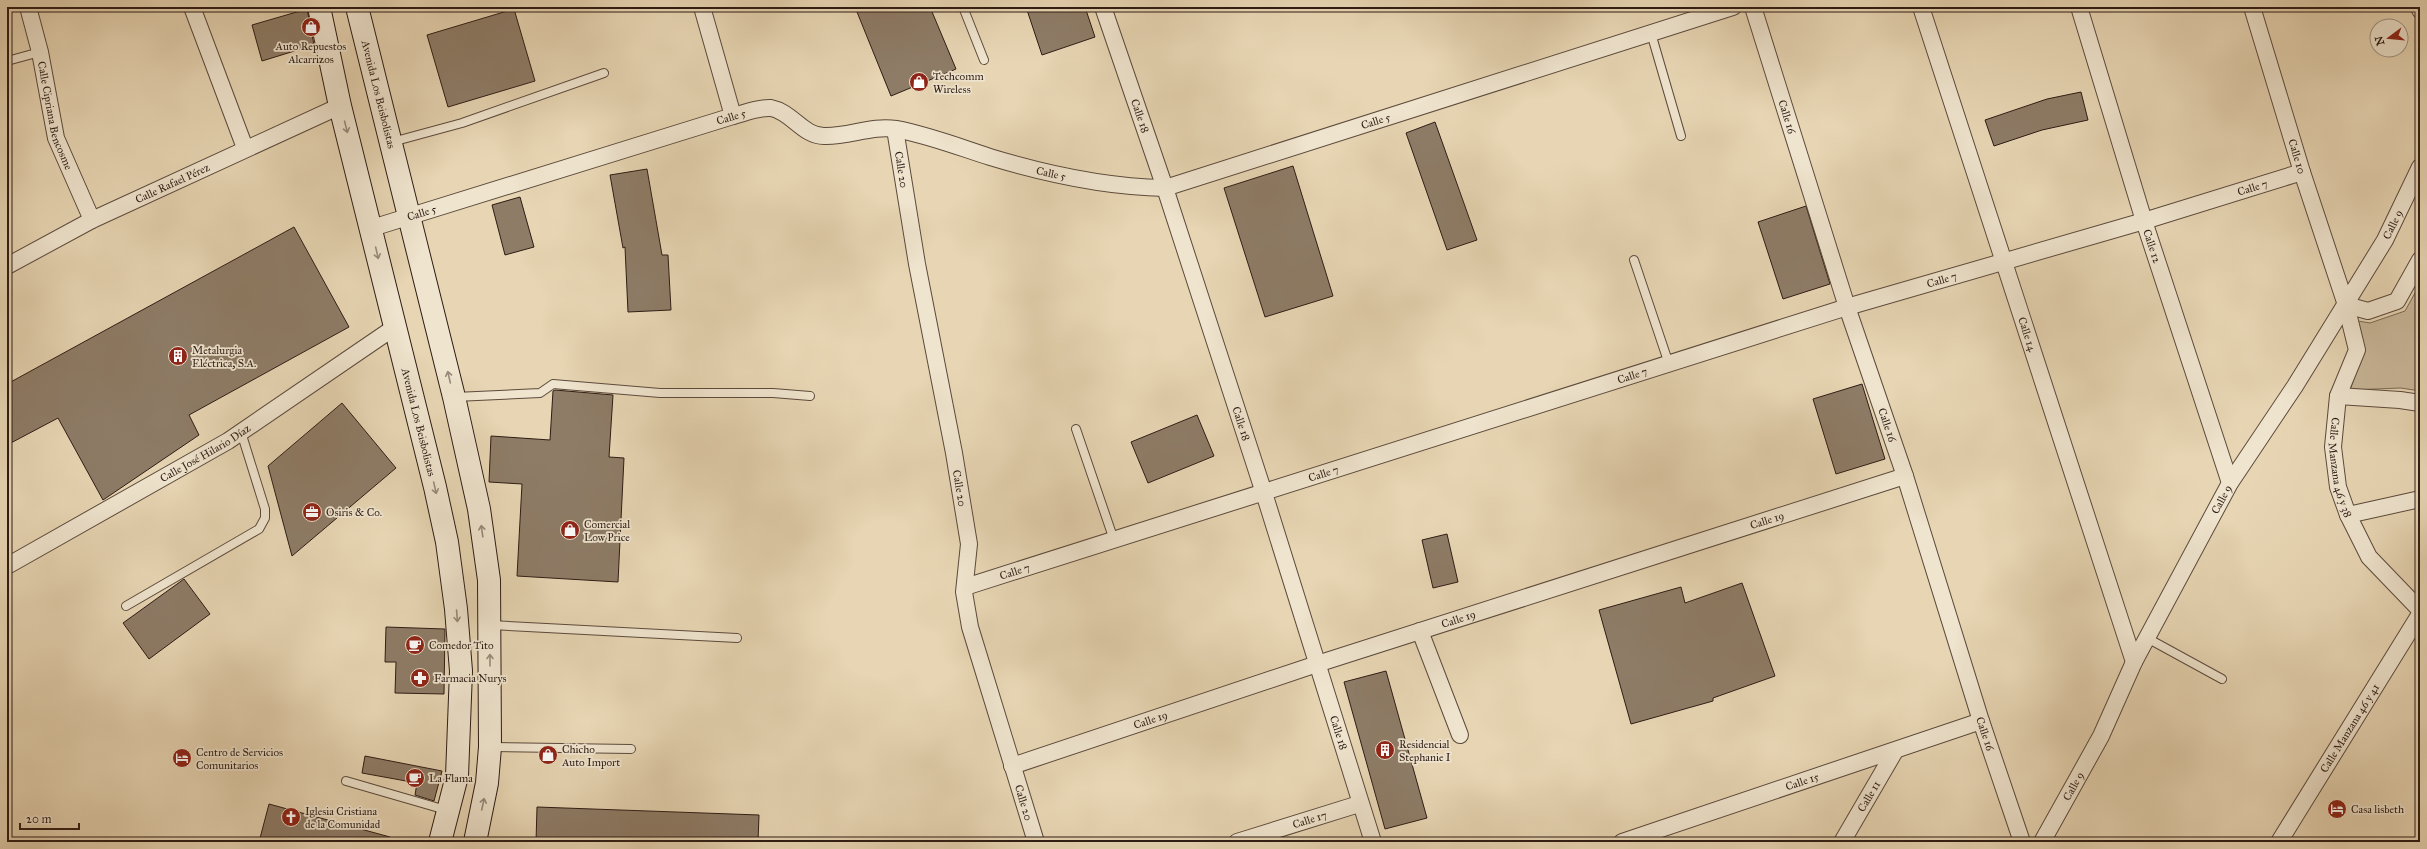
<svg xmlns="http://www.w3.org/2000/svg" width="2427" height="849" font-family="'IM FELL Great Primer',serif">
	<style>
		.green { fill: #c8b698; stroke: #7b6956 }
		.building { fill: #8e7c67; stroke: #2e1c15 }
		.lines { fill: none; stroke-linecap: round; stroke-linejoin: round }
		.service-casing { stroke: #5c4a3c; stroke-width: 10 }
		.minor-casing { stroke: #5c4a3c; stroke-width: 18 }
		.secondary-casing { stroke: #2e1c15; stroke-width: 24 }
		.service { stroke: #efe4ce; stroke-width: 8 }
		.minor { stroke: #efe4ce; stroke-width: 16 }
		.secondary { stroke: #efe4ce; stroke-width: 22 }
		.oneway { stroke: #988a7b }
		.labels { text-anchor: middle; stroke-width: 3.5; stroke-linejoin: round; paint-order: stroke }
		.poi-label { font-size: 11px; fill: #2e1c15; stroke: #efe4ce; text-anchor: start }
		.street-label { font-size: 11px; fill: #2e1c15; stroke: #efe4ce }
	</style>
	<rect width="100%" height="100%" fill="#e7d5b3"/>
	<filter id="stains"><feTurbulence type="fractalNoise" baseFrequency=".005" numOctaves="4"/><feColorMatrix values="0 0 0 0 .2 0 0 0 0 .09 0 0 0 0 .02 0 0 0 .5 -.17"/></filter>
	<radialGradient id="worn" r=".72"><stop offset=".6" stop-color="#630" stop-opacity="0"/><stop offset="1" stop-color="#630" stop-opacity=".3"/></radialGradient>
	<path class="green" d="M2420,284V391L2401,388L2350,390L2364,351L2358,321L2370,323L2405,311Z"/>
	<path class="building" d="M855,7H930L956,69L891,96Z
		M1026,7H1085L1095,37L1042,55Z
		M307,9L314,45L262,61L252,25Z
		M514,9L535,81L448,107L427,35Z
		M2081,92L2088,120L2042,130L1994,146L1985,120L2047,99Z
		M1435,122L1477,240L1447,250L1406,133Z
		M1293,166L1333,296L1265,317L1224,188Z
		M647,169L662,255H668L671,310L628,312L625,247L623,248L610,175Z
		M520,197L534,247L505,255L492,205Z
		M1806,206L1830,284L1783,299L1758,222Z
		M294,227L349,327L189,415L199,435L103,500L58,418L7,445V384Z
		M1862,384L1885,459L1836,474L1813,399Z
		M555,390L613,395L609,457L624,458L618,582L517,576L522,484L489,482L491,436L550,440L553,391Z
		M342,403L396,468L292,556L268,466Z
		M1197,415L1214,456L1148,483L1131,442Z
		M1447,534L1458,582L1433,588L1422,540Z
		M184,579L210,614L149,659L123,623Z
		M1742,583L1775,676L1713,698V701L1631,724L1599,610L1681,587L1685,603Z
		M386,627L445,629L444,694L395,693L396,662H385Z
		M1386,671L1427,818L1385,829L1344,682Z
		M365,756L442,771L434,801L415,795L417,783L362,773Z
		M269,804L390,837L389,842H259Z
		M537,807L759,815L758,842H536Z"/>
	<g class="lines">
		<defs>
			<path id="service" d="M963,7L984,60
				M1651,33L1681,136
				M7,61L40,52
				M392,142L462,123L604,73
				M1634,260L1669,364
				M455,397L540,393L553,384L660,393H773L810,396
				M1076,429L1114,540
				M126,606L259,529L265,518V509L241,432
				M491,625L737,638
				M2147,638L2222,679
				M491,747L631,749
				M346,781L446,810"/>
			<g id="minor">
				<path id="s1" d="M28,7L40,52L56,138L92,220"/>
				<path d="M192,7L245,148"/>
				<path d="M702,7L733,116"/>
				<path id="s2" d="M1103,7L1165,188L1264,493L1373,842"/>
				<path id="s3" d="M1753,7L1847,307L1905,476L1981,721L2022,842"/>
				<path id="s4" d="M1921,7L2134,662"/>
				<path id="s5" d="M2079,7L2144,221L2230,483"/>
				<path id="s6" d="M2252,7L2302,172L2346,305L2357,350L2338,396L2333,447L2338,487L2348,515L2369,557L2420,610"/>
				<path d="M2419,7L2420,10"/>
				<path id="s7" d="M895,129L917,264L954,453L969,544L964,592L970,627L1036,842"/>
				<path id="s8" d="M372,228L733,116C745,113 759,107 771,108C792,112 803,136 824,136C848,137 872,125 896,129C928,135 959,147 990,157C1046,174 1106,187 1165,188L1733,7"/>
				<path id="s9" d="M7,266L92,220L340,106"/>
				<path d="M2346,305L2368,311L2397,301L2420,260"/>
				<path d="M2338,396L2400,400L2420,403"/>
				<path d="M2348,515L2420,499"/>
				<path id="s10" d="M7,566L228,441L395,327"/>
				<path id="s11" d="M965,587L1847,307L2144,221L2302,172"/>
				<path d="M1420,631L1460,735"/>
				<path id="s12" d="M1012,766L1317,664L1905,476"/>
				<path id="s13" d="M1237,842L1359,804"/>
				<path id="s14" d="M1622,842L1981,721"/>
				<path id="s15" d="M1842,842L1895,751"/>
				<path id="s16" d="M2042,842L2101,736L2134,662L2230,483L2295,386L2385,240L2420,167"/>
				<path id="s17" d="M2279,842L2420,614"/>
			</g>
			<g id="secondary">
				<path id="s18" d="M319,7L340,106L435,487L447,542L456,609L461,671L457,776L440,842"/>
				<path id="s19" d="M357,7L454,397L479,509L489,580L490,747L487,783L475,842"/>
			</g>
		</defs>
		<use href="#service" class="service-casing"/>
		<use href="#minor" class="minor-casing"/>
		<use href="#secondary" class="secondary-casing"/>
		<use href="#service" class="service"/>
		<use href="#minor" class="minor"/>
		<use href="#secondary" class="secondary"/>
	</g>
	<defs><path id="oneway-shaft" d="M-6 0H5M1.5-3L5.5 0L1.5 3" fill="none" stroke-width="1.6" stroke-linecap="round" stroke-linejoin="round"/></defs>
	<g class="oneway">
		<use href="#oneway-shaft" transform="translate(346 127) rotate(76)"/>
		<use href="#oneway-shaft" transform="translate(377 253) rotate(77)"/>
		<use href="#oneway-shaft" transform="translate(449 377) rotate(-103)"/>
		<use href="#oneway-shaft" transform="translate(435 488) rotate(77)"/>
		<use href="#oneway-shaft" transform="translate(482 531) rotate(-98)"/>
		<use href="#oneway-shaft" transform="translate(457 616) rotate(86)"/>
		<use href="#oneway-shaft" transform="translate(490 660) rotate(-90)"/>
		<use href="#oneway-shaft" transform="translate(483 804) rotate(-78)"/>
	</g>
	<defs>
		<symbol id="shop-disc" viewBox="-11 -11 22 22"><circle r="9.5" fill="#8f2418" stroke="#efe4ce"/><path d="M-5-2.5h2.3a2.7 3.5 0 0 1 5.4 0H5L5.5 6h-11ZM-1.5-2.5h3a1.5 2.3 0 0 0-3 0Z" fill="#fff"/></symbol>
		<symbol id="building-disc" viewBox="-11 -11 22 22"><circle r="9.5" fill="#8f2418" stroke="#efe4ce"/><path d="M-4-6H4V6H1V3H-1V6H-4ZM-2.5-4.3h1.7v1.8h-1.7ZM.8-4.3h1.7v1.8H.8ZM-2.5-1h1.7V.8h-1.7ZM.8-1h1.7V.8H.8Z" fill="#fff"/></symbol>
		<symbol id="office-disc" viewBox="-11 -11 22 22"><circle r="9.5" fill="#8f2418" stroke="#efe4ce"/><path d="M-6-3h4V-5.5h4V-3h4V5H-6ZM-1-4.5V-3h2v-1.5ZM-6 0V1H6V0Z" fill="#fff"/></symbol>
		<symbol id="cafe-disc" viewBox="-11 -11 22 22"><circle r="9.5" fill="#8f2418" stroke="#efe4ce"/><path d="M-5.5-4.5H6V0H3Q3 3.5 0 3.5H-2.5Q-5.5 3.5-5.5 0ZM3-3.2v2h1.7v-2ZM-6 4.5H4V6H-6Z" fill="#fff"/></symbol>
		<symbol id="pharmacy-disc" viewBox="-11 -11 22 22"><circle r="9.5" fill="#8f2418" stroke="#efe4ce"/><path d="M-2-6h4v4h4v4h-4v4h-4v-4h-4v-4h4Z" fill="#fff"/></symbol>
		<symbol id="hotel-disc" viewBox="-11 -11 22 22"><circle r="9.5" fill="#8f2418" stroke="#efe4ce"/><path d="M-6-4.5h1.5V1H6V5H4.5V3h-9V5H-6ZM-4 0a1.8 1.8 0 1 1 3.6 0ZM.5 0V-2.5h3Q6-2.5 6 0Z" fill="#fff"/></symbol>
		<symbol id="church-disc" viewBox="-11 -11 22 22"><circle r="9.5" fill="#8f2418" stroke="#efe4ce"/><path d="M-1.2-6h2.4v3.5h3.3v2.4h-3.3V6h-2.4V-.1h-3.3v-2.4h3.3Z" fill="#fff"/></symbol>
	</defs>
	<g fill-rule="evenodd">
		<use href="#shop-disc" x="300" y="16" width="22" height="22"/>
		<use href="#shop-disc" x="908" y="71" width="22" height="22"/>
		<use href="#building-disc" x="167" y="345" width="22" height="22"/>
		<use href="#office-disc" x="301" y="501" width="22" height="22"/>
		<use href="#shop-disc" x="559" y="519" width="22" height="22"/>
		<use href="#cafe-disc" x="404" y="634" width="22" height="22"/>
		<use href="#pharmacy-disc" x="409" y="667" width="22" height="22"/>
		<use href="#building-disc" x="1374" y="739" width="22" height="22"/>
		<use href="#shop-disc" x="537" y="744" width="22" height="22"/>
		<use href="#hotel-disc" x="171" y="747" width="22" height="22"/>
		<use href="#cafe-disc" x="404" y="767" width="22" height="22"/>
		<use href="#hotel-disc" x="2326" y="798" width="22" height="22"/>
		<use href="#church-disc" x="280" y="806" width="22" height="22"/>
	</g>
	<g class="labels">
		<g class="poi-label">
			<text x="311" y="50" text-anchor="middle">Auto Repuestos<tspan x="311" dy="13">Alcarrizos</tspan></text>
			<text x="933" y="80">Techcomm<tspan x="933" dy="13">Wireless</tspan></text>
			<text x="192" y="354">Metalurgia<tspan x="192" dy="13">Eléctrica, S.A.</tspan></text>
			<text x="326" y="516">Osiris &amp; Co.</text>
			<text x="584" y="528">Comercial<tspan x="584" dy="13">Low Price</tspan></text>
			<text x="429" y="649">Comedor Tito</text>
			<text x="434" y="682">Farmacia Nurys</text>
			<text x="1399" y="748">Residencial<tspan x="1399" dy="13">Stephanie I</tspan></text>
			<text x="562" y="753">Chicho<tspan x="562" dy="13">Auto Import</tspan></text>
			<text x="196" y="756">Centro de Servicios<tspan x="196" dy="13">Comunitarios</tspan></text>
			<text x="429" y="782">La Flama</text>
			<text x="2351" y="813">Casa lisbeth</text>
			<text x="305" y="815">Iglesia Cristiana<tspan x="305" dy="13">de la Comunidad</tspan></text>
		</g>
		<g class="street-label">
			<text dy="4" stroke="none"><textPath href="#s19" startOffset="90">Avenida Los Beisbolistas</textPath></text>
			<text dy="4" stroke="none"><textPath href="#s1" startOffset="112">Calle Cipriana Bencosme</textPath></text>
			<text dy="4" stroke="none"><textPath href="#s2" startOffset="115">Calle 18</textPath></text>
			<text dy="4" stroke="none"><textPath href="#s3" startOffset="115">Calle 16</textPath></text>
			<text dy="4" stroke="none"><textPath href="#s8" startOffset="376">Calle 5</textPath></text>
			<text dy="4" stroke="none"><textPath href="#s8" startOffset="1048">Calle 5</textPath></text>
			<text dy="4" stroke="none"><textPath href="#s6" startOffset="156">Calle 10</textPath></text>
			<text dy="4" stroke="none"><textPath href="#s7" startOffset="41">Calle 20</textPath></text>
			<text dy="4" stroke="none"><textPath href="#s8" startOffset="712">Calle 5</textPath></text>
			<text dy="4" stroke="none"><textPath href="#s9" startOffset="185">Calle Rafael Pérez</textPath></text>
			<text dy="4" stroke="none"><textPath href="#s11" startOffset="1348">Calle 7</textPath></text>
			<text dy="4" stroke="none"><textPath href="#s8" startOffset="52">Calle 5</textPath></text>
			<text dy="4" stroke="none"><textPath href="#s16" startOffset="711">Calle 9</textPath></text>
			<text dy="4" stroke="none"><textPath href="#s5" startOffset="250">Calle 12</textPath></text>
			<text dy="4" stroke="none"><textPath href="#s11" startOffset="1024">Calle 7</textPath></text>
			<text dy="4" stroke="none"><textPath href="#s4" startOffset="344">Calle 14</textPath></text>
			<text dy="4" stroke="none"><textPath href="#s11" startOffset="700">Calle 7</textPath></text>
			<text dy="4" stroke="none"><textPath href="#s18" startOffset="427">Avenida Los Beisbolistas</textPath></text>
			<text dy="4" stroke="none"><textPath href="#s2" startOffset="439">Calle 18</textPath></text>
			<text dy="4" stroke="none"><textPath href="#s3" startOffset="439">Calle 16</textPath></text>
			<text dy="4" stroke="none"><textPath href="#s10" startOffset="228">Calle José Hilario Díaz</textPath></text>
			<text dy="4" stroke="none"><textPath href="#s6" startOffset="481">Calle Manzana 46 y 38</textPath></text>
			<text dy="4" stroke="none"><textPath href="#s11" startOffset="376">Calle 7</textPath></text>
			<text dy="4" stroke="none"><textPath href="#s7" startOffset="365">Calle 20</textPath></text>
			<text dy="4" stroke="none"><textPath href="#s16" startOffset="387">Calle 9</textPath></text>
			<text dy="4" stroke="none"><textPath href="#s12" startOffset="794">Calle 19</textPath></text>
			<text dy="4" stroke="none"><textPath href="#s11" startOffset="52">Calle 7</textPath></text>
			<text dy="4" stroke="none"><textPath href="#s12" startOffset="470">Calle 19</textPath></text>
			<text dy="4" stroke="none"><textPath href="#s12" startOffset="146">Calle 19</textPath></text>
			<text dy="4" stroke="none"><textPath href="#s17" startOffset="134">Calle Manzana 46 y 41</textPath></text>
			<text dy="4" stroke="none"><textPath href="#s2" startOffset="763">Calle 18</textPath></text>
			<text dy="4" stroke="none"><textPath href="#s3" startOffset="763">Calle 16</textPath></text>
			<text dy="4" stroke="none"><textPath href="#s14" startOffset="190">Calle 15</textPath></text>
			<text dy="4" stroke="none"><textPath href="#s16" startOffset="64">Calle 9</textPath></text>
			<text dy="4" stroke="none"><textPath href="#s15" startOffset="53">Calle 11</textPath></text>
			<text dy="4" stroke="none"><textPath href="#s7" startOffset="689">Calle 20</textPath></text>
			<text dy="4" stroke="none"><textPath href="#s13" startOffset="76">Calle 17</textPath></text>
		</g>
	</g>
	<rect width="2427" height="849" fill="none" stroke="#e7d5b3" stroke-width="24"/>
	<rect x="8" y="8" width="2411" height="833" fill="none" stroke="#2e1c15" stroke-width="2"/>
	<rect x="12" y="12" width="2403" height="825" fill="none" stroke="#2e1c15"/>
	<g transform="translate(2389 38) rotate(254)"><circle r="19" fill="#efe4ce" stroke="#a29484"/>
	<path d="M0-3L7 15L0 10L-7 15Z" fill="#8f2418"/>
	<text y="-6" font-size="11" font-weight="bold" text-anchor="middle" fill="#2e1c15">N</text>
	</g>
	<path d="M20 823v6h59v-6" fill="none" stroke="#2e1c15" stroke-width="2"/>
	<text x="26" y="823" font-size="12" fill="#2e1c15" stroke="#efe4ce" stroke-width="3" paint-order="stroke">20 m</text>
	<rect width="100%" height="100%" filter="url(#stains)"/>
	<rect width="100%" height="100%" fill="url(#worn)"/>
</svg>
